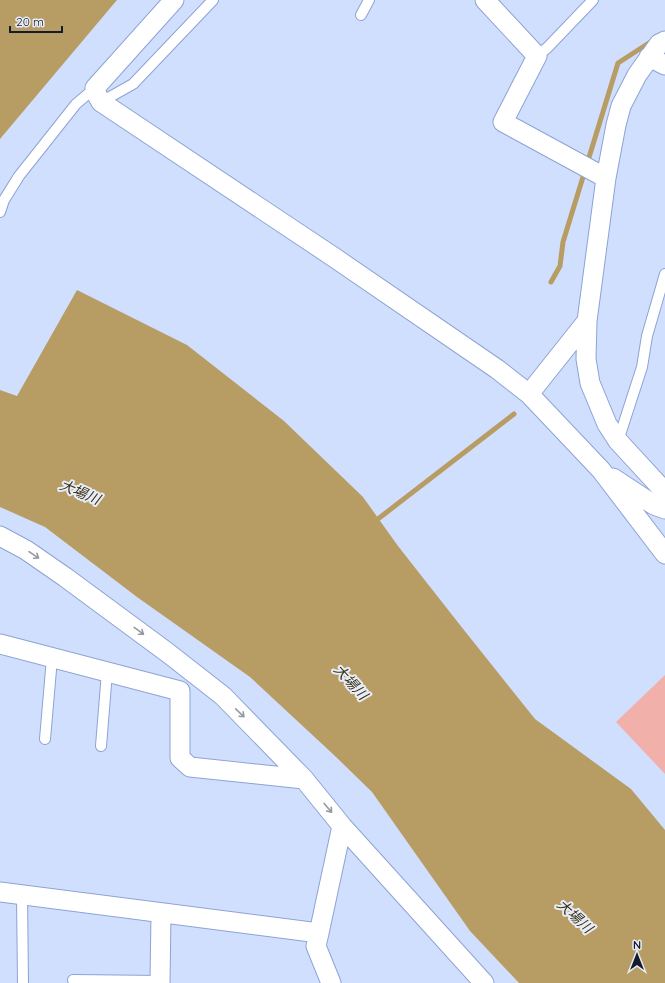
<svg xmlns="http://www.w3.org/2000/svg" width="665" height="983" font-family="Quicksand,'Noto Sans JP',sans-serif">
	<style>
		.green { fill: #f1b1aa }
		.water { fill: #b79d63 }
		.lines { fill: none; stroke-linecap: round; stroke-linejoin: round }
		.stream { stroke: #b79d63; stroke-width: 5 }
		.lane-casing { stroke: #8da3d3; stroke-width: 12 }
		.street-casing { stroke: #8da3d3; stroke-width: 21 }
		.lane { stroke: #fff; stroke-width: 10 }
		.street { stroke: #fff; stroke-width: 19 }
		.oneway { stroke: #9598a1 }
		.labels { text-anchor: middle; stroke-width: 4; stroke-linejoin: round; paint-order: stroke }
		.water-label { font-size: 14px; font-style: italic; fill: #3a2f14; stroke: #e7ecf7 }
	</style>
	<rect width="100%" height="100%" fill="#d1dffe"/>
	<path class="green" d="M665,675V774L616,722Z"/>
	<path class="water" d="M0,0H117L0,139Z
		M77,290L187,345L284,421L363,497L398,546L460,625L535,719L631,789L665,830V983H519L470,931L372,792L335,756L250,677L137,597L45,527L0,507V390L17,396Z"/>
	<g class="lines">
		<path class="stream" d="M551,282L560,266L563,242L618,63L652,41
			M374,522L514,414"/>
		<defs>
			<path id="lane" d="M361,15L369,0
				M537,56L547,48L593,0
				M101,102L133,84L213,0
				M0,212L4,200L19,176L76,104L95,88
				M618,441L642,367L647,336L665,274
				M45,739L52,658
				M101,746L107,672
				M22,895L23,983
				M73,980L160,981"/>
			<path id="street" d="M174,0L95,88L97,95L101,102L335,258L497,369L529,394L601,470L665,554
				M485,0L537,56L503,122L606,178
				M665,41L659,44L637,75L621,106L616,125L606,178L587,321L586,359L590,383L607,424L618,441L665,492
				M649,57L665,65
				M529,394L587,321
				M613,478L654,505L665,509
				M0,536L26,550L65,577L168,653L223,696L304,779L342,826L484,983
				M0,644L180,691V758L190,767L304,779
				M0,892L319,933L342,826
				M319,933L316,946L331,983
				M160,983L161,913"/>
		</defs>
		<use href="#lane" class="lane-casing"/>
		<use href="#street" class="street-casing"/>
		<use href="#lane" class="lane"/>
		<use href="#street" class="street"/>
	</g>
	<defs><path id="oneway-shaft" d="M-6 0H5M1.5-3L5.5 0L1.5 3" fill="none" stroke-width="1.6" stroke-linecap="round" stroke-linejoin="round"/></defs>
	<g class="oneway">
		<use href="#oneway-shaft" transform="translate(34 555) rotate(34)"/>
		<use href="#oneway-shaft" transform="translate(139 631) rotate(36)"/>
		<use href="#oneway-shaft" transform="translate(240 713) rotate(44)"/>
		<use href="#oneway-shaft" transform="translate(328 808) rotate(50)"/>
	</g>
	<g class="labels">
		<g class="water-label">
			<text transform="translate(80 492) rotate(23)" y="5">大場川</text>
			<text transform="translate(351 682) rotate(47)" y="5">大場川</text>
			<text transform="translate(575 916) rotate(42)" y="5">大場川</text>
		</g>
	</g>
	<g transform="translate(637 955)" stroke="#e7ecf7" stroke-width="3" paint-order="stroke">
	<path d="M0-3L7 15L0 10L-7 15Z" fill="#141b2e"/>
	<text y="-6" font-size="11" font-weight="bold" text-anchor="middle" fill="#141b2e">N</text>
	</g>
	<path d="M10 26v6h52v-6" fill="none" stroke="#141b2e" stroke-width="2"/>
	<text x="16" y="26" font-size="12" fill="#141b2e" stroke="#e7ecf7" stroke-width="3" paint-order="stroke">20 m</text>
</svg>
